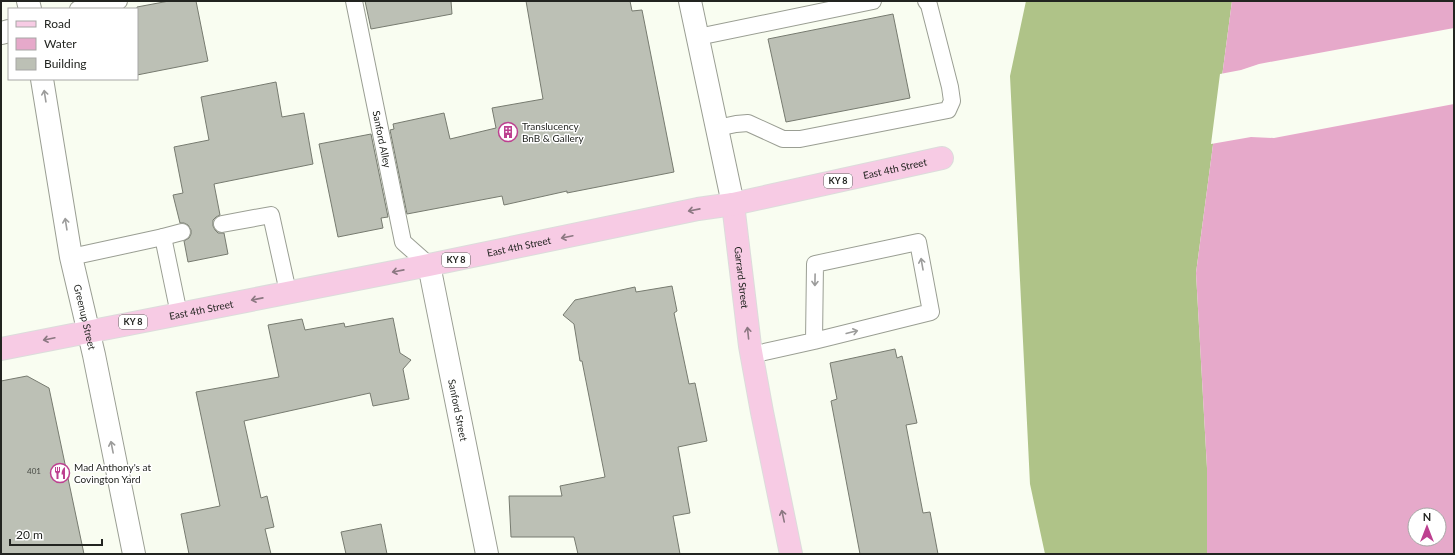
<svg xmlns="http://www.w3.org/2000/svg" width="1455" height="555" font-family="Lato,sans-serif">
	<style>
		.forest { fill: #afc388 }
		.water { fill: #e6a9ca; fill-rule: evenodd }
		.pier { fill: #f9fdf1 }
		.building { fill: #bcc0b5; stroke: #777b70 }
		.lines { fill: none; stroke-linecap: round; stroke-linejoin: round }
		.service-casing { stroke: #9a9e93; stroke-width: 18 }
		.minor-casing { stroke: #9a9e93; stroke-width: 24 }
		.secondary-casing { stroke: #9a9e93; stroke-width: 24 }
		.primary-casing { stroke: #dcdcdb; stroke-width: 24 }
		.service { stroke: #fff; stroke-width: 16 }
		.minor { stroke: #fff; stroke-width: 22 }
		.secondary { stroke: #fff; stroke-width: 22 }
		.primary { stroke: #f7cbe4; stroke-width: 22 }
		.oneway { stroke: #9c9c9b }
		.oneway2 { stroke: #8c7882 }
		.labels { text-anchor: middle; stroke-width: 3; stroke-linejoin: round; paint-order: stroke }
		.number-label { font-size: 8px; fill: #484b45 }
		.shield { fill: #fff; stroke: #646663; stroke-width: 1 }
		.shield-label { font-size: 9px; font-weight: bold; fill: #222420 }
		.poi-label { font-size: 10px; fill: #222420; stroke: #fff; text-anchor: start }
		.street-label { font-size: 10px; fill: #222420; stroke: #fff }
	</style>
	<rect width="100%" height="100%" fill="#f9fdf1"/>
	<path class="forest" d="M1026,1H1232L1196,273L1207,468V554H1045L1030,484L1010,76Z"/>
	<path class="water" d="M1232,1H1454V554H1207V468L1196,273ZM1415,515H1439V539H1415Z"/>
	<path class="pier" d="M1454,28V104L1274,138L1251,137L1211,144L1220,74L1241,70L1259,64Z"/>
	<path class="building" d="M169,1H196L208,61L137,75V7Z
		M365,1H451L452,14L371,29Z
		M526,1H630L632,11L642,10L674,172L567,193V191L504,205L502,196L407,214L390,130L394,129L393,124L444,113L450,139L496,128L492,108L543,99Z
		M893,14L910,98L786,122L768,39Z
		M276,82L282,117L304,113L313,164L214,184L220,215L216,217L213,220V226L215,230L218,233H224L228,254L188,262L184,241L189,238L191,234V230L188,225L184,223H180L173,195L183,193L174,147L209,140L201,97Z
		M371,134L388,217L381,218L383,228L338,237L319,144Z
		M672,286L677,311L674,313L689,384L695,383L707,441L678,447L690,513L673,516L680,554H578L574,537H511L509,496H562L560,486L605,477L582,361H580L574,324L563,315L575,300L635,287L636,292Z
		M393,318L400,353L411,360L403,369L409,399L373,406L370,393L244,421L261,498L267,496L274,527L265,529L271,554H189L181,514L220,506L196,392L279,377L268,325L302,319L305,330L344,323L345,327Z
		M895,349L897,358L902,356L917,423L906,425L923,513L930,512L938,554H860L831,401L837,399L830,363Z
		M27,376L49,388L84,554H1V381Z
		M381,524L387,554H346L341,532Z"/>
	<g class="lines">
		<defs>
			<g id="service">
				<path id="s1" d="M354,1L403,242L429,265"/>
				<path d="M78,9L119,1"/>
				<path d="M698,37L873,1"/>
				<path d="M717,128L736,124L748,123L783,139H800L948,110L952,101L950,87L929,5L926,1"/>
				<path d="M222,224L271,215L288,292"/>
				<path d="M163,237L182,232"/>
				<path d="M71,257L163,237L179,314"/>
				<path d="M751,355L814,341L931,312L918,242L815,264L814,341"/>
			</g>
			<g id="minor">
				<path d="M690,1L733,204"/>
				<path d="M1,33L9,31"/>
				<path id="s2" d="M429,265L487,554"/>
			</g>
			<g id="secondary">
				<path d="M28,1L30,9"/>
				<path id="s3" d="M42,79L71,257L94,355L134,554"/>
			</g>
			<g id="primary">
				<path id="s4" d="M733,204L750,346L762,412L791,554"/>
				<path id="s5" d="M1,349L429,265L698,209L733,204L942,158"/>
			</g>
		</defs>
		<use href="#service" class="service-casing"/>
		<use href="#minor" class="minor-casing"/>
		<use href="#secondary" class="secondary-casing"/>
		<use href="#primary" class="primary-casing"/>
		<use href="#service" class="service"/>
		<use href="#minor" class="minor"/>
		<use href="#secondary" class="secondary"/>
		<use href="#primary" class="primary"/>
	</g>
	<defs><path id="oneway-shaft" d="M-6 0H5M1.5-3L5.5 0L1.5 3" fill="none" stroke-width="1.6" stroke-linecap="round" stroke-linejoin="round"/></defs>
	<g class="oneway">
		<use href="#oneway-shaft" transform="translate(45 96) rotate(-99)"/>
		<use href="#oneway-shaft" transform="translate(66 224) rotate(-99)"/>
		<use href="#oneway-shaft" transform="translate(922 264) rotate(-100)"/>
		<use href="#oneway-shaft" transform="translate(815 280) rotate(91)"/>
		<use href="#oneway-shaft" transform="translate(852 332) rotate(-14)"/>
		<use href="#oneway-shaft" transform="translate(112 447) rotate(-101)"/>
	</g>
	<g class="oneway2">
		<use href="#oneway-shaft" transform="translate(694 210) rotate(169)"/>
		<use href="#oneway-shaft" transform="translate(567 237) rotate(168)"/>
		<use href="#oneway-shaft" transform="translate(398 271) rotate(169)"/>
		<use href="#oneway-shaft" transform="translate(257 299) rotate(169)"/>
		<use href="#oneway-shaft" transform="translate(748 333) rotate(-96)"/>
		<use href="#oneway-shaft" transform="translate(49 339) rotate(168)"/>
		<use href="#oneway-shaft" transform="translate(783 516) rotate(-102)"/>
	</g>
	<defs>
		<symbol id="building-ring" viewBox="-11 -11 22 22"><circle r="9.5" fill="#fff" stroke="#bd4090" stroke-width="1.5"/><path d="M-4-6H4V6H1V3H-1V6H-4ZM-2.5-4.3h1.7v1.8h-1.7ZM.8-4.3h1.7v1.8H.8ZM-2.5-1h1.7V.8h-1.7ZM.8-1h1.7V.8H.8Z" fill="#bd4090"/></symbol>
		<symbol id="restaurant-ring" viewBox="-11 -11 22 22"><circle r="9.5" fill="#fff" stroke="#bd4090" stroke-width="1.5"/><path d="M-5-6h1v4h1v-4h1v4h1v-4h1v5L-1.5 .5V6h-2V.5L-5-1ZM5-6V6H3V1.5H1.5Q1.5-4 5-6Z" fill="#bd4090"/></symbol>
	</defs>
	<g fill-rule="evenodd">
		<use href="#building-ring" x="497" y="121" width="22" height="22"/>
		<use href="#restaurant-ring" x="49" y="462" width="22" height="22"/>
	</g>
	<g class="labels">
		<g class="number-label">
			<text x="34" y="474">401</text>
		</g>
		<g class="shield">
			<rect x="824" y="174" width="28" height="14" rx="3"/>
			<rect x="442" y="253" width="28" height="14" rx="3"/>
			<rect x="119" y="315" width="28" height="14" rx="3"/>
		</g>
		<g class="shield-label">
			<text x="838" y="184">KY 8</text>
			<text x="456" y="263">KY 8</text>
			<text x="133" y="325">KY 8</text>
		</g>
		<g class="poi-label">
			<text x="522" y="130">Translucency<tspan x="522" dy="12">BnB &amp; Gallery</tspan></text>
			<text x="74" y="471">Mad Anthony's at<tspan x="74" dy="12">Covington Yard</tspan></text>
		</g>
		<g class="street-label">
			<text dy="4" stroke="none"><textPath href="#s1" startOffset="141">Sanford Alley</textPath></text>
			<text dy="4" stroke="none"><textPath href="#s5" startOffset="912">East 4th Street</textPath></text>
			<text dy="4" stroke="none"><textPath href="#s5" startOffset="528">East 4th Street</textPath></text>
			<text dy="4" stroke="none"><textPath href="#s4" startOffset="74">Garrard Street</textPath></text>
			<text dy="4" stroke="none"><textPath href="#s5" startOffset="204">East 4th Street</textPath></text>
			<text dy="4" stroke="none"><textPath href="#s3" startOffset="242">Greenup Street</textPath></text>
			<text dy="4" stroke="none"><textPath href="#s2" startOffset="148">Sanford Street</textPath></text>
		</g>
	</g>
	<rect width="1455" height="555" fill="none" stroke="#222420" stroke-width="4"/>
	<rect x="8" y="8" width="130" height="72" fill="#ffffff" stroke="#a7a7a6"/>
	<rect x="16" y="21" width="20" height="6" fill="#f7cbe4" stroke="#a7a7a6"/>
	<text x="44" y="28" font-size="12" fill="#222420">Road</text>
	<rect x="16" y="38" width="20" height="12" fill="#e6a9ca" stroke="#a7a7a6"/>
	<text x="44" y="48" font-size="12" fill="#222420">Water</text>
	<rect x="16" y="58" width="20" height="12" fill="#bcc0b5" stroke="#a7a7a6"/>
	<text x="44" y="68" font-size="12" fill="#222420">Building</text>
	<g transform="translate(1427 527)"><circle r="19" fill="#ffffff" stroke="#a7a7a6"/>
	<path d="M0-3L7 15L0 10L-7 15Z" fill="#bd4090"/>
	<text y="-6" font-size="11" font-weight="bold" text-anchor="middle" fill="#222420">N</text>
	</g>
	<path d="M10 539v6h92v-6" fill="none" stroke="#222420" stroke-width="2"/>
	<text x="16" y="539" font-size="12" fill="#222420" stroke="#ffffff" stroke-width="3" paint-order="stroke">20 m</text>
</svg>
